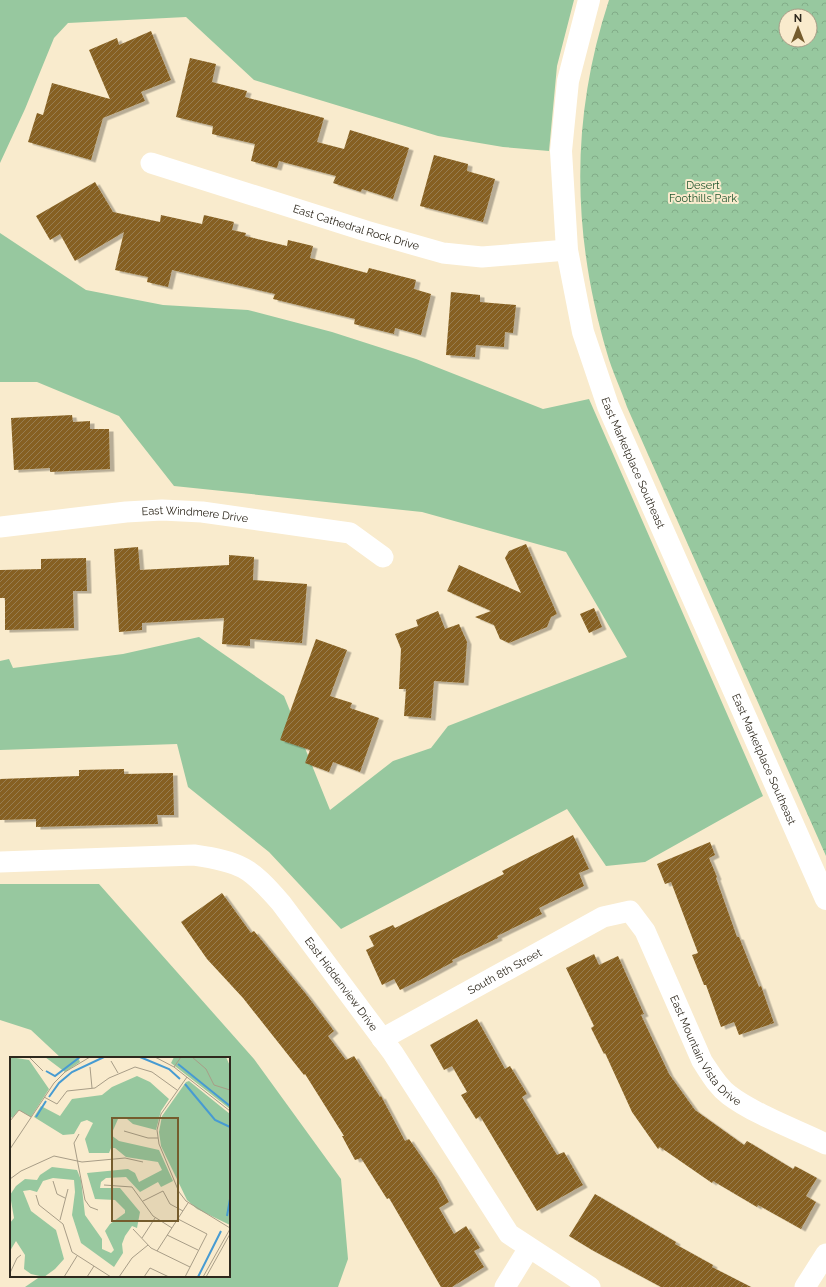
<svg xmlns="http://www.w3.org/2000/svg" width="826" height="1287" font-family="Raleway,sans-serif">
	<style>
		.grass { fill: #97c89f }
		.park { fill: url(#park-crowns); fill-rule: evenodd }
		.building { fill: url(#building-hatch); filter: url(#shadow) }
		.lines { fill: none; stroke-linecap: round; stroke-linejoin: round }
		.minor { stroke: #fff; stroke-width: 21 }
		.tertiary { stroke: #fff; stroke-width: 22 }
		.labels { text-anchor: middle; stroke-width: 4; stroke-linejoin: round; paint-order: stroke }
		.park-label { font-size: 11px; fill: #20552e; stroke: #f9ebcd }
		.street-label { font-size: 11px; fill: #2e281d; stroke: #f9ebcd }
		.inset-river { fill: none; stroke: #479bd2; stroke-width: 2 }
		.inset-road { fill: none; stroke: #a89d87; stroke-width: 1 }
		.view { fill: #755c2d; fill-opacity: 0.15; stroke: #755c2d; stroke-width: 2 }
		.inset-edge { fill: none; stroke: #2e281d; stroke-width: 2 }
	</style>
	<defs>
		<pattern id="park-crowns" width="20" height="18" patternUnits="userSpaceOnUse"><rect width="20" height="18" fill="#97c89f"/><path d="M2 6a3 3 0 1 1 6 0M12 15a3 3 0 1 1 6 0" fill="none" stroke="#82ac88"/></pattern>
		<pattern id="building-hatch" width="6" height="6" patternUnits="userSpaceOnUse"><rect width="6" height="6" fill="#866123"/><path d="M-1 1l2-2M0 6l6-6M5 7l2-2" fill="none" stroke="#977d51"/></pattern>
		<filter id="shadow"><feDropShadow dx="4.5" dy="2.5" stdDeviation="0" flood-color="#0004"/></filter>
	</defs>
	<rect width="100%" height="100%" fill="#f9ebcd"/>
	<path class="grass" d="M0,0H574L557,66L549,151L503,147L438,136L254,80L186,17L68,23L54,38L25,109L0,163Z
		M0,233L86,290L163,305L248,310L332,332L416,359L543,409L589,399L763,796L645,862L606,866L567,809L341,929L269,852L188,787L177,744L0,750V661L9,659L13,668L123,654L199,637L284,696L330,810L393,761L431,748L448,726L627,657L566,552L422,512L174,486L119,416L37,382H0Z
		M0,884H99L254,1059L341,1179L348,1259L338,1287H25L41,1276H229V1058H61L31,1030L0,1020Z"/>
	<path class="park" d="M609,0H826V856L627,407C621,389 612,371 607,353C572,234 570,119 609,0ZM786,16H810V40H786Z"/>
	<path class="building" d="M151,31L171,80L141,92L145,101L103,118L91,160L28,142L37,113L43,115L52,83L110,99L89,50L117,38L119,45Z
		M190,58L216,64L212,82L247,91L245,97L324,118L317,142L344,149L350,130L409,148L393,199L362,189L361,192L333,183L336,176L279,161L277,168L251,161L255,144L212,134L213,126L176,117Z
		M434,155L468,164L467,171L495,179L483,222L420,206Z
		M95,182L113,212L160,222L161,215L202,224L204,215L234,222L232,230L246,233L245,236L287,246L288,240L313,246L310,258L367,273L369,268L416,280L414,289L431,294L421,335L395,328L394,334L354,324L355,319L273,299L275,294L172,270L168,287L147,282L148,277L115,270L124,232L75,261L60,234L50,240L36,216Z
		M451,292L480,295V302L516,305L513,333L505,332L504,347L476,345L475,357L446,355Z
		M72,415L73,422L90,421V429H109L110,469L50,472V468L14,470L11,418Z
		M526,544L557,614L551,617L547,627L509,643L500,639L494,625L475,617L491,611L447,591L459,565L521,593L505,558L509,551Z
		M138,547L140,570L229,565V555L254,557L253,580L307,584L302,643L250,639V646L222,644L224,618L142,623V630L119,632L114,549Z
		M86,558L87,591H73L74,628L5,630V598H0V570L41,569V559Z
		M594,608L602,627L589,633L580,614Z
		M438,611L445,629L459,624L467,642L464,683L434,681L431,718L404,716L406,689H399L401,649L395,634L418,626L416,620Z
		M316,639L347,650L330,696L352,703L350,708L379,718L360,772L333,762L329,772L305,763L310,750L280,740Z
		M124,769V774L173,773L174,815H157L158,824L112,825L36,827V819L0,820V779L79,776V770Z
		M573,835L589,869L579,873L584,886L539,908L542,914L497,936L498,938L452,960L453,962L420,980L400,990L394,979L382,985L366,950L374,946L369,936L393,925L395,928L504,874L502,871Z
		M710,842L715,855L709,858L717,877L716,878L737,937H739L759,987L761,986L774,1023L739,1035L734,1022L721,1027L706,985H704L692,955L698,953L671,882L665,884L657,864Z
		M222,893L251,933L254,931L306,994L334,1031L328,1036L346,1060L354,1056L380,1097L381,1096L405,1141L409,1139L436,1178L449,1202L439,1208L454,1234L466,1226L480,1248L474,1251L484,1267L452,1287H441L389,1198L387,1199L361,1158L355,1160L342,1136H344L305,1074L304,1075L243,998L207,959L181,922Z
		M594,954L599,965L618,956L644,1014L641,1015L669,1074L695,1110L744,1145L747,1141L793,1169L795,1166L817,1178L806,1196L816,1202L801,1229L758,1205L757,1207L713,1181L712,1183L660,1147L658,1149L632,1112L605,1053L604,1054L591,1028L594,1026L566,968Z
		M477,1019L505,1069L510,1066L527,1094L522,1097L557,1155L564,1152L583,1185L537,1211L480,1116L476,1119L461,1095L467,1092L452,1066L444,1070L430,1045Z
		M595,1194L676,1242L675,1244L713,1265L712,1267L751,1287H661L592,1250L569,1236Z"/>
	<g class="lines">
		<g class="minor">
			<path id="s1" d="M151,163L366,231L443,253L482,257L567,250"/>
			<path id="s2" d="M0,527L126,512L162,510L202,512L350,533L383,557"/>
			<path id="s3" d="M0,862L194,855C241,862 250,867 281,903L393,1053L509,1234L590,1287"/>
			<path id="s4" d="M382,1039L603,917L630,911L645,931L702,1061C710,1073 717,1086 729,1095C754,1114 797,1130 826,1144"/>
			<path d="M505,1287L529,1248"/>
			<path d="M805,1287L826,1254"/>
		</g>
		<path class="tertiary" id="s5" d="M589,0L568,81L561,151L567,250L583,332L608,406L826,899"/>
	</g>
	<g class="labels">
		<g class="park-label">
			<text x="703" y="189">Desert<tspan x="703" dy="13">Foothills Park</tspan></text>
		</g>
		<g class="street-label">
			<text dy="4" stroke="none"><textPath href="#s1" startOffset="215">East Cathedral Rock Drive</textPath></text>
			<text dy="4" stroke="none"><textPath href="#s5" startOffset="477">East Marketplace Southeast</textPath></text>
			<text dy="4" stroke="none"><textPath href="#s2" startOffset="196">East Windmere Drive</textPath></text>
			<text dy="4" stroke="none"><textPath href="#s5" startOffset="801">East Marketplace Southeast</textPath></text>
			<text dy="4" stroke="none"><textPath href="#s4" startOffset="140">South 8th Street</textPath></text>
			<text dy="4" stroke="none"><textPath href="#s3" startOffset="398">East Hiddenview Drive</textPath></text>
			<text dy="4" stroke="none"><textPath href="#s4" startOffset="440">East Mountain Vista Drive</textPath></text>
		</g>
	</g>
	<g transform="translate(10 1057)">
		<rect width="220" height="220" fill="#f9ebcd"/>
		<path d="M0,0L19,3L39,32L21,60L9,53L2,61L0,59ZM35,0H68L70,5L55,15ZM164,0H216L220,9V52L161,6ZM127,19L140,25L159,42L151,54L146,73L123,67L117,62H108L101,78L109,84L149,93L163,124L151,130L148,125L130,135L116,120L96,121L91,125L90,131H110L130,155L127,171L122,169L115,179L112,187L113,196L104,210L71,186L62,158L65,135L64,123L43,121L33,124L27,135L20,133L13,134L21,154L46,173L54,202L45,212L34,220L21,217L14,212L15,198L6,184L0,194V166L4,161L0,138L6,129L15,122L27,123L30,118L42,110L67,113L71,123L75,158L92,182V192L101,196L104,193L95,174L100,167L115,156V153L105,143L85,142L77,116L118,112L125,116L129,125L152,113L148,105L116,100L105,91H101L99,96H79L75,82L83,66L77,63L71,65L64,77L53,78L24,60L31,49L50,59L62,42L92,38L102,30Z" fill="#97c89f"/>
		<path d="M179,24L220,57V168L187,152L177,143L151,89L149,75L152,59L176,25Z" fill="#97c89f"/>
		<path class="inset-river" d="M130,0L159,12L170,22M168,7L220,49M36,14L45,19L70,0M175,27L205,63L220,70M39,40L49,26L62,15L94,0M26,60L36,44M217,159L220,142M188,220L211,174"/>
		<path class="inset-road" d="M19,0L33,14M145,0L164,10L220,54M182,0L196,12L204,28L220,33M101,4L108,16M80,10L82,31M164,10L171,0M177,20L151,57L147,73L149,87L169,135L176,144L220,171M34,40L47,47L57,34L85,31L99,21L125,10L142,15L167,33M0,64L9,53L21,60M114,74L138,81H148M69,77L64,86L75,143L80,150L88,153M0,92L44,26L55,15L80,0M0,122L11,114L44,99L72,105L115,101L133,105M43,124L47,137L55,141M94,128L122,130L143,159L162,171M26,138L29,148L53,167L62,195L101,220M133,144L153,134L160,147L173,154M168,162L197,177L175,220M50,163L58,132M123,172L141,191L180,210M157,178L188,193M132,181L145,161M147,194L178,146M0,216L7,201L11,198M54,220L67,199M77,220L84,209M109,220L122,201L138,188M134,220L140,211L159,220M193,220L220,172M196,220L220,177"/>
		<path class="view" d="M102,61H168V164H102Z"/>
		<rect width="220" height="220" class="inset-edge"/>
	</g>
	<g transform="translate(798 28)"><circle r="19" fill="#f9ebcd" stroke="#a89d87"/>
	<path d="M0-3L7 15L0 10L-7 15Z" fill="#755c2d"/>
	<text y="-6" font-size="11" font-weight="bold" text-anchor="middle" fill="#2e281d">N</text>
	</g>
</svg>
